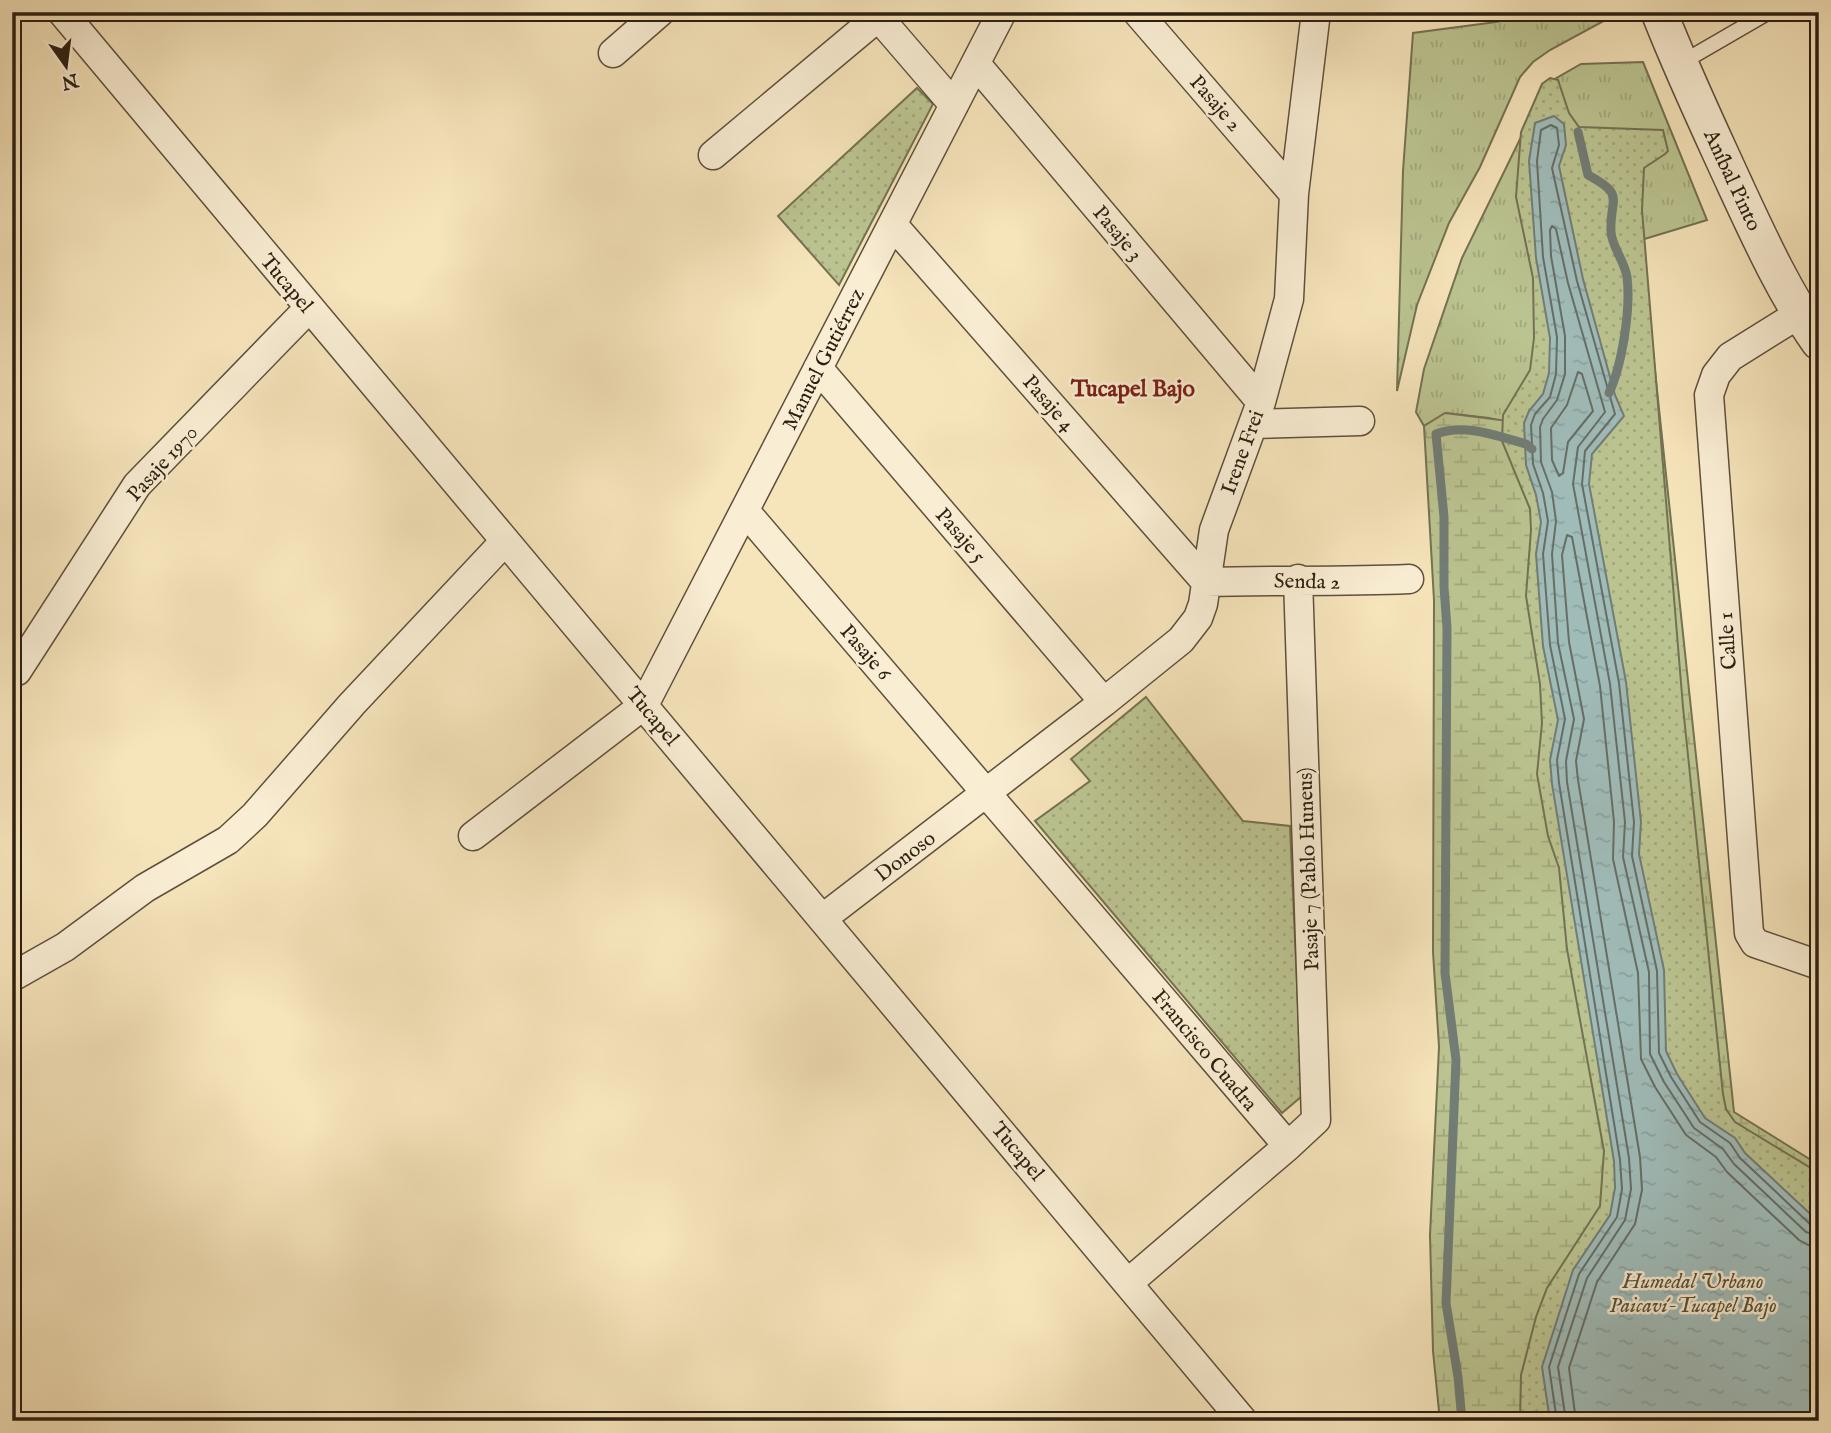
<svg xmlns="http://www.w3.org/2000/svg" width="1831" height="1433" font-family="'IM FELL English',serif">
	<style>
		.grass { fill: url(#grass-tufts); stroke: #747252; stroke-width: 2 }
		.wetland { fill: url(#wetland-marsh); stroke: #747252; stroke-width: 2 }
		.park { fill: url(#park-dots); stroke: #747252; stroke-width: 2 }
		.water { fill: url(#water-ripples); stroke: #727d76; stroke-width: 2 }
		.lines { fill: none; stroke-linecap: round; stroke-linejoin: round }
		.shore { stroke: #666e66; stroke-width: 2 }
		.stream { stroke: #727d76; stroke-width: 9 }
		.service-casing { stroke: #5e503c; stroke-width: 17 }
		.minor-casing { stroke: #5e503c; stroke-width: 31 }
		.tertiary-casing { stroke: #5e503c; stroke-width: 38 }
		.service { stroke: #f9edd3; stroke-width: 14 }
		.minor { stroke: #f9edd3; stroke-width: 28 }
		.tertiary { stroke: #f9edd3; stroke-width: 35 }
		.labels { text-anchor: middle; stroke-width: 5; stroke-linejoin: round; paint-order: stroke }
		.street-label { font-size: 21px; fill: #2c1f12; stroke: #f9edd3 }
		.park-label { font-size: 21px; font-style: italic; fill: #575138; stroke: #f9edd3 }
		.neighbourhood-label { font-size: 23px; font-weight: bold; fill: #7a1f14; stroke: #f9edd3 }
	</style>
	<defs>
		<pattern id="grass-tufts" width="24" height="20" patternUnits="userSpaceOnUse" patternTransform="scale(1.75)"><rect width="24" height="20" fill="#bbc491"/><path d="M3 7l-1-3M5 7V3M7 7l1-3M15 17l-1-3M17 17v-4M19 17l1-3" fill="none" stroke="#a1a87c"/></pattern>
		<pattern id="wetland-marsh" width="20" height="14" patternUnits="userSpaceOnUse" patternTransform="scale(1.75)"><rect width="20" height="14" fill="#bbc491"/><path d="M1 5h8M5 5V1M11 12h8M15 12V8" fill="none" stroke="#a1a87c"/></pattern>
		<pattern id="park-dots" width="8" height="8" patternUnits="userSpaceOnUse" patternTransform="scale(1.75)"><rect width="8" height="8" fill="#bbc491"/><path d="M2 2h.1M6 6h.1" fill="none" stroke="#a1a87c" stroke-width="1.8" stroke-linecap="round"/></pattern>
		<pattern id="water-ripples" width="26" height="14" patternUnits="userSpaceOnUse" patternTransform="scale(1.75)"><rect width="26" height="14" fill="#a0bcb9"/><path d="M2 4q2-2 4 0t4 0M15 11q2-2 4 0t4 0" fill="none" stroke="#8aa19e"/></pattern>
	</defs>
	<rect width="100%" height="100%" fill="#f6e4bb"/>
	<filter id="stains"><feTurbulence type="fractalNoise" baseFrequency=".00286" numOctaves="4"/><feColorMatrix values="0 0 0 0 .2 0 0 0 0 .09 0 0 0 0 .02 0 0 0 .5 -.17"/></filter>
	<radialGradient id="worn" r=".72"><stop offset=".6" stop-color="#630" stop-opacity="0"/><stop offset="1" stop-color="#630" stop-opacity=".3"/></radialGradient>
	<path class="grass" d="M1539,12H1620L1550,50L1533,62L1520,77L1480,167L1449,223L1417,305L1397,391L1403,171L1413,33L1496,22Z
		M1643,62L1707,220L1641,240L1580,440L1489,418L1446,413L1424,426L1416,412L1424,369L1462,258L1522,135L1553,80L1581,64Z"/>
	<path class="wetland" d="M1641,240L1734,1112L1819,1165V1421H1440L1433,1351L1430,1235L1439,1047L1433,952L1434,600L1424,426L1445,413L1524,423Z"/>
	<path class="park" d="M1550,78L1558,80L1569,113L1579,127L1663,130L1668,151L1665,154L1644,168L1642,210L1683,707L1723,1094L1726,1109L1735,1122L1819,1173V1421H1520L1521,1375L1536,1317L1547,1288L1600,1206L1604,1151L1567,949L1559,868L1548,836L1537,774L1542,723L1540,684L1526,596L1531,530L1530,509L1502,441L1503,415L1530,370L1534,338L1533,278L1516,197L1521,132L1542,84Z
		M917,88L933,104L839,285L778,216Z
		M1146,697L1243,821L1290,826L1302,1096L1282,1113L1035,821L1090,781L1071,759Z"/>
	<path class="water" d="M1554,116L1564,124L1566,145L1559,166L1583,279L1615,395L1624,416L1592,454L1589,484L1626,682L1641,822L1639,854L1664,970L1666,1051L1677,1074L1705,1118L1735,1138L1745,1153L1819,1222V1421H1550L1542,1367L1573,1270L1610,1215L1615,1188L1614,1161L1552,784L1550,760L1558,720L1543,646L1536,554L1541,522L1536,495L1526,465L1524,423L1529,411L1543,394L1549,373L1550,338L1536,258L1529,161L1535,123Z"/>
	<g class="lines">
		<path class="shore" d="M1578,372L1582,374L1593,411L1568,442L1563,473L1559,476L1552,460L1551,428L1567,405Z
			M1557,1421L1549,1367L1579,1274L1617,1217L1622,1189L1620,1160L1559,783L1557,760L1565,719L1550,645L1543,554L1548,521L1543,493L1533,464L1531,425L1535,414L1550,397L1556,374L1557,337L1543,257L1537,161L1541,130L1551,125L1557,128L1559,145L1552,168L1577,281L1615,414L1585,451L1582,484L1619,683L1634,822L1632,856L1657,971L1659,1053L1671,1077L1700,1122L1730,1143L1740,1158L1811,1225L1819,1227
			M1566,1421L1558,1367L1587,1278L1625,1220L1631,1189L1629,1158L1567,782L1566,761L1574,719L1558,643L1552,554L1556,521L1552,492L1541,462L1540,427L1543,419L1557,400L1565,374V336L1551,256L1550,230L1552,226L1556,229L1568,283L1605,412L1578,447L1573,484L1610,684L1625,822L1623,857L1649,972L1650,1054L1664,1082L1694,1128L1723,1149L1734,1164L1806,1232L1819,1236
			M1576,1421L1569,1368L1597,1282L1635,1224L1642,1190L1640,1157L1578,780L1576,761L1584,719L1569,642L1562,555L1567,535L1572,537L1600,686L1614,822L1613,859L1638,973L1641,1059L1655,1087L1686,1135L1716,1157L1727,1172L1799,1240L1808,1245L1819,1246"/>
		<path class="stream" d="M1578,132L1588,175C1627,196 1609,198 1611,232C1612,247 1625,262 1627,277C1631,309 1622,365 1609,393
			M1462,1421L1458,1377L1446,1303L1456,1060L1445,973L1447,628L1444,587V517L1436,434C1465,423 1497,436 1526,444L1532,449"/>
		<defs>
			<path id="service" d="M1681,63L1769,12"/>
			<path id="minor" d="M62,12L1243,1421
				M874,12L954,105
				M1137,12L1294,194
				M613,53L660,12
				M976,64L1261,402
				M713,155L878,17
				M893,225L1206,582C1274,580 1341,582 1409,579
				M1799,314L1730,357L1716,375L1709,395L1749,933L1755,943L1819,965
				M818,368L1104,702
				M1253,424L1360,421
				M745,511L1288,1146L1128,1283
				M17,671L137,485L309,308
				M473,836L644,705L1002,12
				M823,918L1104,702L1181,640L1198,618L1203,604L1214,530L1261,402L1289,299L1294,194L1316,12
				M12,977L65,947L145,888L228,840L255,815L352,704L505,541
				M1288,1146L1316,1120L1298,579"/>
			<path id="tertiary" d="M1659,12C1682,71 1709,128 1735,185C1760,239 1785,294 1819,342"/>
		</defs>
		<use href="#service" class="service-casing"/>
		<use href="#minor" class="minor-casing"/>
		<use href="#tertiary" class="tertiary-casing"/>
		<use href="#service" class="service"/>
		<use href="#minor" class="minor"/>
		<use href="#tertiary" class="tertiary"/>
	</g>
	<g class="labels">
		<g class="street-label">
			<text transform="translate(1216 103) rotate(49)" y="7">Pasaje 2</text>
			<text transform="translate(1733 180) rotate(65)" y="7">Aníbal Pinto</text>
			<text transform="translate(1118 233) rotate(50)" y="7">Pasaje 3</text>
			<text transform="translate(287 283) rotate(50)" y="7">Tucapel</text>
			<text transform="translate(823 359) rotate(-63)" y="7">Manuel Gutiérrez</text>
			<text transform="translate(1049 403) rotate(49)" y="7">Pasaje 4</text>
			<text transform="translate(1242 452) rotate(-70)" y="7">Irene Frei</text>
			<text transform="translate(162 463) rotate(-48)" y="7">Pasaje 1970</text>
			<text transform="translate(961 535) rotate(49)" y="7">Pasaje 5</text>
			<text transform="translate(1307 581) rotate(1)" y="7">Senda 2</text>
			<text transform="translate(1727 641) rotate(-94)" y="7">Calle 1</text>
			<text transform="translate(866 652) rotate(49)" y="7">Pasaje 6</text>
			<text transform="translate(653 716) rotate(50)" y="7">Tucapel</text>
			<text transform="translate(905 856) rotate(-37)" y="7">Donoso</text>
			<text transform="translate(1308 869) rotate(-92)" y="7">Pasaje 7 (Pablo Huneus)</text>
			<text transform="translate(1205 1050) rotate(50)" y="7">Francisco Cuadra</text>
			<text transform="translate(1018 1151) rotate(50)" y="7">Tucapel</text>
		</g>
		<g class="park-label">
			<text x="1693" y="1288">Humedal Urbano<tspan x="1693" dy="24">Paicaví-Tucapel Bajo</tspan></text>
		</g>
		<g class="neighbourhood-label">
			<text x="1133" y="396">Tucapel Bajo</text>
		</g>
	</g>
	<rect width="1831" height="1433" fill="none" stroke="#f6e4bb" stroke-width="42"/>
	<rect x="14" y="14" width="1803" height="1405" fill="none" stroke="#2c1f12" stroke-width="3.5"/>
	<rect x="21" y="21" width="1789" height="1391" fill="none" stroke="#2c1f12" stroke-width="2"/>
	<g transform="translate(66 66) rotate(166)" stroke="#f9edd3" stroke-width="5" paint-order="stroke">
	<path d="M0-5L12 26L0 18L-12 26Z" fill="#2c1f12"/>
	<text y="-10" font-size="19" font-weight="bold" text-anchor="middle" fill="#2c1f12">N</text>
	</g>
	<rect width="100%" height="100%" filter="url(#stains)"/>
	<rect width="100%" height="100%" fill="url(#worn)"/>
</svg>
